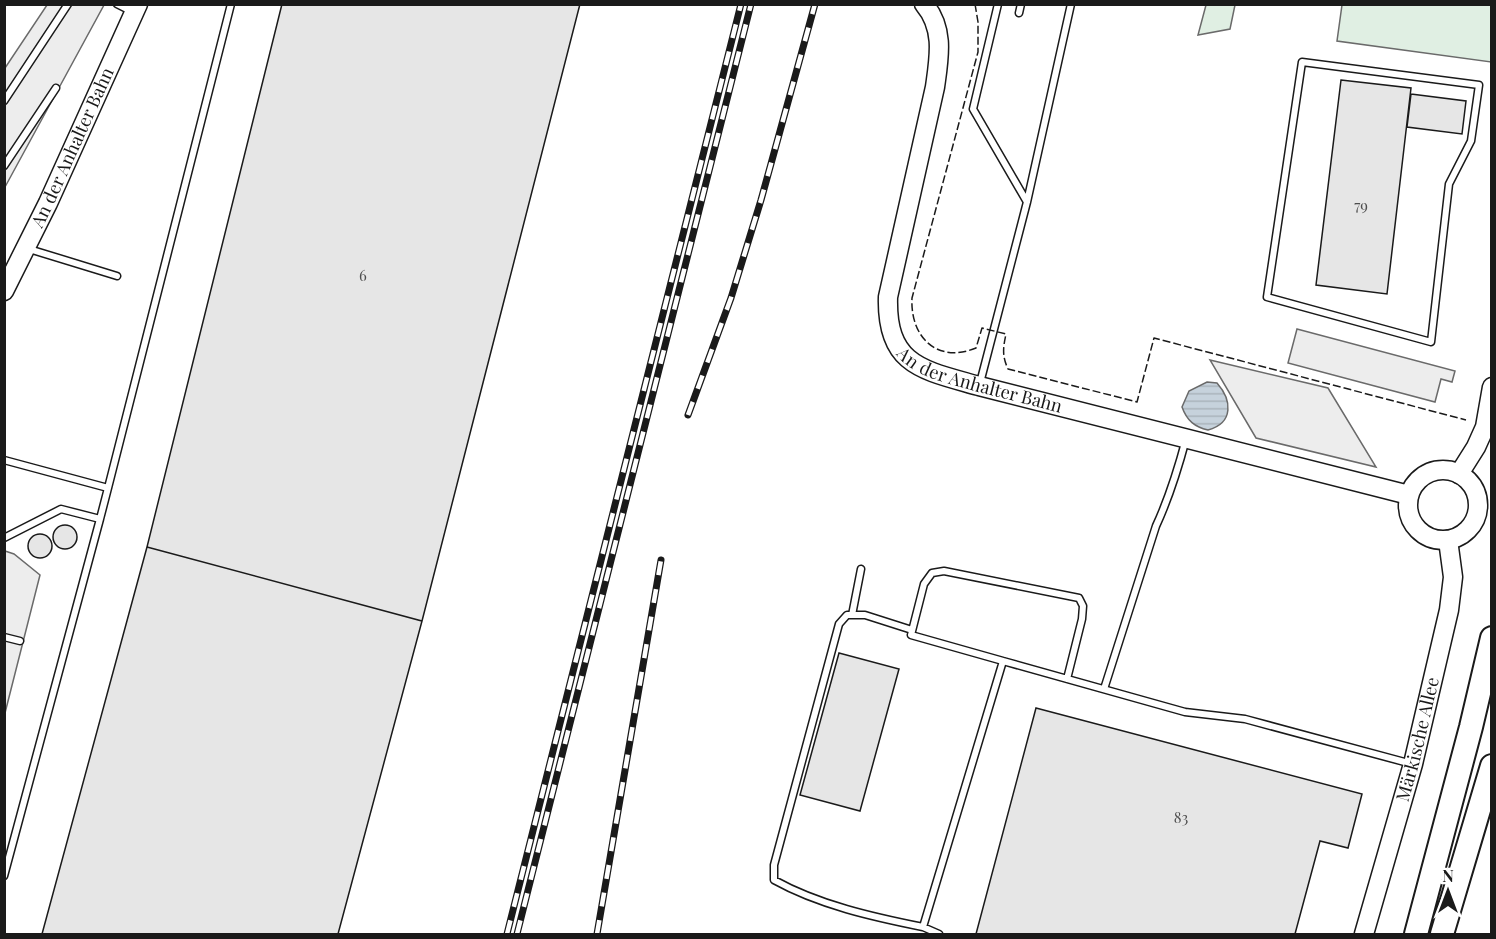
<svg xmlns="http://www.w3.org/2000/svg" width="1496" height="939" font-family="'Playfair Display',serif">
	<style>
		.green { fill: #e0efe3; stroke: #6a6a6a; stroke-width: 1.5 }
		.parking { fill: #ededed; stroke: #6a6a6a; stroke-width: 1.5 }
		.water { fill: url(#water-rules); stroke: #6a6a6a; stroke-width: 1.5 }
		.building { fill: #e6e6e6; stroke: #1a1a1a; stroke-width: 1.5 }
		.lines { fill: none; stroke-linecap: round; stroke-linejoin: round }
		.lane-casing { stroke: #1a1a1a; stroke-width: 9 }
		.secondary-casing { stroke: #1a1a1a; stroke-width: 21 }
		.highway-casing { stroke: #1a1a1a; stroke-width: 26 }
		.lane { stroke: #fff; stroke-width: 6 }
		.secondary { stroke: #fff; stroke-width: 18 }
		.highway { stroke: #fff; stroke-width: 22 }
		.rail-casing { stroke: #1a1a1a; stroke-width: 7 }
		.rail { stroke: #fff; stroke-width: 4.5; stroke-dasharray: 14; stroke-linecap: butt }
		.fence { stroke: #1a1a1a; stroke-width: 1.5; stroke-dasharray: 8 3; stroke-linecap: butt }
		.labels { text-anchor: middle; stroke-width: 4.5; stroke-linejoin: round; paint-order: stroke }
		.number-label { font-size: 15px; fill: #4d4d4d }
		.street-label { font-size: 18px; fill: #1a1a1a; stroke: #fff }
	</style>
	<defs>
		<pattern id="water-rules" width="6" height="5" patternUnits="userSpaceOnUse" patternTransform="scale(1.5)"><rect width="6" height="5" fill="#c6d2dc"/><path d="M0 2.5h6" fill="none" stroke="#aab4bc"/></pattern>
	</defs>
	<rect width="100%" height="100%" fill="#fff"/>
	<path class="green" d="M1206,5H1235L1230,29L1198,35Z
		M1342,5H1491V62L1337,41Z"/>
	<path class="parking" d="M47,5H104L5,187V68Z
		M1297,329L1455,371L1452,382L1441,379L1435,402L1288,363Z
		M1210,360L1328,388L1376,467L1256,438Z
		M5,551L14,554L40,575L5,713Z"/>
	<path class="water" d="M1207,382L1217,383C1232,400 1234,423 1208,430C1195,427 1187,421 1182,407L1189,391Z"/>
	<path class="building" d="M282,4H580L422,621L147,547Z
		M1341,80L1411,88L1387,294L1316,285Z
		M1411,94L1466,101L1462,134L1407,127Z
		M53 537a12 12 0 1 1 24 0a12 12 0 1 1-24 0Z
		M28 546a12 12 0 1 1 24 0a12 12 0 1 1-24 0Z
		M147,547L422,621L338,934H42Z
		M839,653L899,669L860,811L800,795Z
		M1036,708L1362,794L1348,848L1320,841L1295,934H976Z"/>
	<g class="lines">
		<defs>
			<path id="lane" d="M117,4L133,12
				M998,4L973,109L1027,202
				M1019,13L1021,4
				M1302,62L1479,85L1471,141L1449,184L1431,342L1267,297Z
				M4,101L68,4
				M4,166L56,88
				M29,249L117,276
				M980,383L1027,202L1071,4
				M4,460L108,488L231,4
				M4,538L61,509L100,519L108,488
				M852,615L861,569
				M912,630L865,615H847L839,624L774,865V880C819,905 873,917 923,927
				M4,637L20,641
				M1003,661L911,635L924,584L932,573L944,571L1079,598L1083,606L1082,619L1067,679
				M1104,689L1156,526C1169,498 1178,469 1186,439
				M4,876L100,519
				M939,934L923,927L1003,661L1185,712L1245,719L1412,764"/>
			<g id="secondary">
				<path id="s1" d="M924,4C945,29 939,58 935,87L888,297C886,366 923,370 979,386L1409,495"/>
				<path id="s2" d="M4,291L48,203L138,4"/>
				<circle cx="1443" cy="505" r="35"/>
				<path d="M1459,474L1476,447L1485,427L1492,387"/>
				<path id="s3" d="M1364,934L1413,764L1449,610L1453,577L1448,540"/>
			</g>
			<path id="highway" d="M1416,934L1471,727L1492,638
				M1442,934L1492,766"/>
		</defs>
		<use href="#lane" class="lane-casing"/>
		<use href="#secondary" class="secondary-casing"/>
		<use href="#highway" class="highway-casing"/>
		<use href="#lane" class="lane"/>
		<use href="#secondary" class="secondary"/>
		<use href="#highway" class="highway"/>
		<defs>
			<path id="rail" d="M688,415L731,298L761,200L815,4
				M507,934L741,4
				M517,934L751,4
				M597,934L661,560"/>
		</defs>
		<use href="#rail" class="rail-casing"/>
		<use href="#rail" class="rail"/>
		<path class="fence" d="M975,4L978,22V52L912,298C910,337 937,364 976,348L982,328L1006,334C1003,348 1002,356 1008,369L1137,402L1154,338L1466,420"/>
	</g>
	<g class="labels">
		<g class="number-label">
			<text x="1361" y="211">79</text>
			<text x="363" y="281">6</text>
			<text x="1181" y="823">83</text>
		</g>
		<g class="street-label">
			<text dy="6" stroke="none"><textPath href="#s2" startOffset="159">An der Anhalter Bahn</textPath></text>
			<text dy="6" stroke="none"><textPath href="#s1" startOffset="444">An der Anhalter Bahn</textPath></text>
			<text dy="6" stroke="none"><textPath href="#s3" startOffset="202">Märkische Allee</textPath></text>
		</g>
	</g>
	<rect width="1496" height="939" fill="none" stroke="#1a1a1a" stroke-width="12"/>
	<g transform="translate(1448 891)" stroke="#ffffff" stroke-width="4.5" paint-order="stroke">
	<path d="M0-4.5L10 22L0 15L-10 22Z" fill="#1a1a1a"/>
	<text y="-9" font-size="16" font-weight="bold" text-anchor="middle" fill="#1a1a1a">N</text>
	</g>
</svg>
